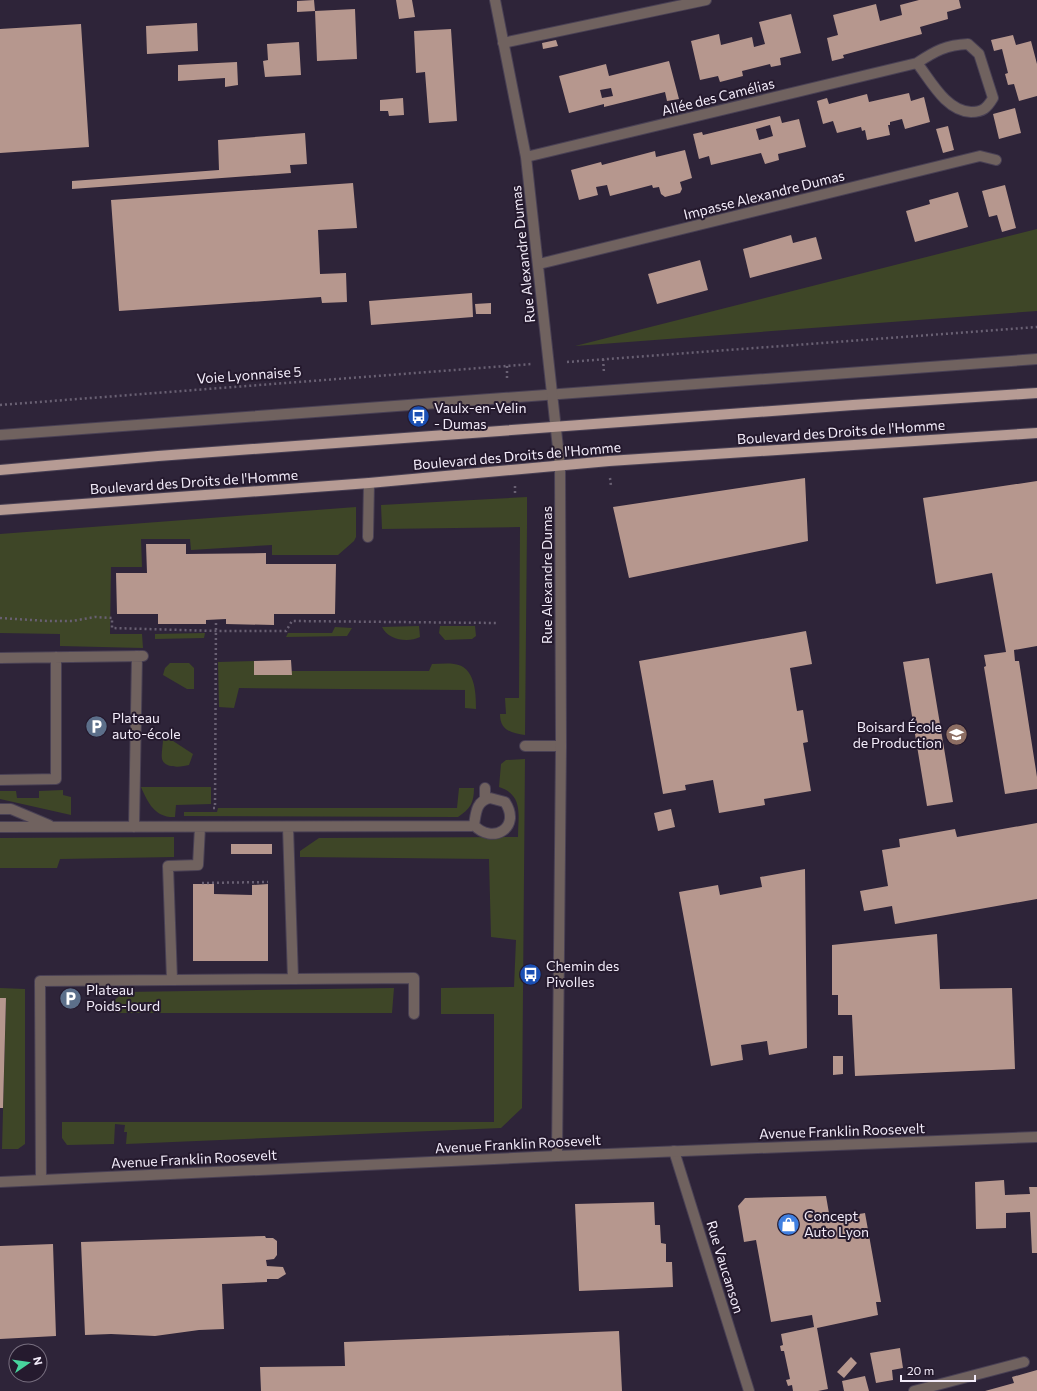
<svg xmlns="http://www.w3.org/2000/svg" width="1037" height="1391" font-family="Commissioner,sans-serif">
	<style>
		.green { fill: #3e4627 }
		.building { fill: #b6978e; fill-rule: evenodd }
		.lines { fill: none; stroke-linecap: round; stroke-linejoin: round }
		.service-casing { stroke: #494054; stroke-width: 12 }
		.minor-casing { stroke: #494054; stroke-width: 12 }
		.tertiary-casing { stroke: #494054; stroke-width: 12 }
		.primary-casing { stroke: #494054; stroke-width: 12 }
		.path { stroke: #696073; stroke-width: 2.5; stroke-dasharray: 2 3; stroke-linecap: butt }
		.service { stroke: #70625f; stroke-width: 10 }
		.minor { stroke: #70625f; stroke-width: 10 }
		.tertiary { stroke: #70625f; stroke-width: 10 }
		.primary { stroke: #b69b94; stroke-width: 10 }
		.labels { text-anchor: middle; stroke-width: 4; stroke-linejoin: round; paint-order: stroke }
		.street-label { font-size: 14px; fill: #f2ebf9; stroke: #251a2e }
		.poi-label { font-size: 14px; fill: #f2ebf9; stroke: #251a2e; text-anchor: start }
	</style>
	<rect width="100%" height="100%" fill="#2e2439"/>
	<path class="green" d="M1037,229V311L575,346Z
		M527,497V525L525,735C512,733 500,731 500,714H506L505,698H519L520,527L382,529L381,505Z
		M356,507V537L354,541L338,555H272V545L191,550L190,539H141L142,567H111L110,634H142L143,648L60,646V634L0,633V534Z
		M419,626L420,637C408,643 388,640 382,627Z
		M440,626H475L476,636L472,639L445,640L439,633Z
		M335,627L352,628L347,636L286,637L288,633H332Z
		M205,633L204,638L155,639V634Z
		M254,661V675H291L292,671H429L432,664C439,664 447,663 454,664C475,666 476,692 476,709L465,708V690L239,688L234,708L219,707L218,662Z
		M170,663H189L194,668V689H187L163,675L165,668Z
		M163,739H170L193,754L189,765C182,767 165,769 162,759C161,754 163,745 163,739Z
		M525,759L522,1108L501,1128L126,1144L127,1132H124L125,1125L115,1124L114,1144L67,1145L62,1138V1122H494V1014H441V988L514,987L516,940L491,937L489,859L300,857V851L319,838L518,837C518,816 524,795 499,787L501,764L506,760Z
		M141,787H211V804L176,805L175,817C155,818 148,803 141,787Z
		M459,788H474C474,803 470,809 458,817L184,816V812H217L218,808H457Z
		M63,790V795L71,797V815L0,799V791H16L17,798H39V791Z
		M174,837V857L60,859L57,868H0V838Z
		M0,988L25,989V1144L18,1149H2L6,999L0,998Z
		M394,988L392,1013H112L110,1004L124,992Z"/>
	<path class="building" d="M314,0L315,11L297,12V1Z
		M396,0H412L415,17L399,19Z
		M919,0H959L961,8L947,12L948,19L920,27L922,34L843,55L844,58L832,61L827,38L838,35L833,15L876,4L880,21L902,15L900,5Z
		M355,9L357,59L317,61L315,11Z
		M791,14L801,53L780,58L781,65L771,67L770,64L742,71L743,76L720,82L718,76L700,80L691,41L719,34L721,45L752,37L754,47L765,44L759,22Z
		M197,23L198,51L147,54L146,26Z
		M81,24L89,147L0,153V29Z
		M451,29L457,121L429,123L425,72L416,73L414,31Z
		M1013,35L1016,45L1031,41L1037,64V96L1019,101L1014,84L1008,85L1005,74L1008,73L1002,49L994,51L991,40Z
		M556,40L558,46L543,49L542,43Z
		M299,42L301,75L265,77L263,61L268,60L267,44Z
		M669,61L679,99L667,101L665,92L604,107V104L569,113L559,76L606,64L609,76ZM611,88L613,96L602,98L600,90Z
		M237,62L238,85L225,87V78L178,81V65Z
		M909,93L911,101L924,97L930,122L905,129L902,119L890,122V125H888L890,135L867,140L865,130L862,131L861,127L837,133L833,121L823,124L817,101L827,98L829,104L867,94L869,102Z
		M403,98L404,115L389,116L388,111H380V100Z
		M1015,108L1021,133L999,139L993,114Z
		M780,116L782,123L799,119L806,147L778,154L779,160L765,164L761,153L711,165L709,156L699,159L693,134L702,132L703,135ZM770,125L773,136L759,140L756,129Z
		M948,126L954,150L943,153L936,129Z
		M305,133L307,164L290,165L291,173L72,189V181L219,170L218,140Z
		M685,150L692,178L680,182L682,189L680,193L665,197L661,194L659,187L653,188L652,185L610,196L607,185L596,187L598,195L579,200L571,170L601,162L602,165L655,151L656,157Z
		M353,183L357,228L318,230L320,274L346,273L347,302L322,303L321,297L119,311L111,200Z
		M1005,185L1016,228L1002,232L997,215L989,217L982,191Z
		M958,192L968,227L915,242L906,211L930,204L929,200Z
		M791,235L793,243L816,237L822,259L750,278L743,249Z
		M700,260L708,290L657,304L648,274Z
		M472,293L473,317L371,325L369,301Z
		M491,303V314H476L475,304Z
		M805,478L808,541L629,578L613,507Z
		M1037,481V646L1014,650L1015,661H1019L1037,777V789L1005,794L984,667L986,666L984,655L1006,652L992,573L936,584L923,498Z
		M146,544H186V554L266,553V564H336L335,614H274V625L226,624V619L206,620V624H158V614H117L116,573H147Z
		M806,631L812,664L790,668L797,711L803,710L808,742L803,743L811,791L764,799L765,805L719,813L713,780L685,785L686,790L663,794L639,661Z
		M929,658L953,802L927,806L903,662Z
		M291,660L292,675H254V661Z
		M671,809L675,827L658,831L654,813Z
		M1037,823V899L895,924L892,906L864,911L860,891L888,886L882,850L900,847L899,839L955,829L957,837Z
		M231,844H272V854H231Z
		M805,869L807,1048L769,1055L767,1041L741,1045L743,1060L711,1066L679,892L718,885L720,895L762,887L760,877Z
		M193,884H214V894L252,895V885L268,884V961H193Z
		M937,934L940,989L1012,988L1015,1069L855,1076L852,1015H838V995H832V945Z
		M0,998H6L3,1108H0Z
		M833,1056H843V1074L833,1075Z
		M1004,1180L1005,1195L1030,1194L1029,1187H1037V1253H1032L1030,1212L1006,1213V1228L976,1229L975,1182Z
		M826,1196L830,1219L865,1213L881,1302H876L878,1315L817,1328L828,1389L818,1391H793L792,1385L788,1386L786,1380L790,1379L784,1351H781L780,1346L783,1345L781,1334L814,1327L812,1315L771,1322L756,1240L744,1242L738,1206L745,1198Z
		M654,1202L655,1225H660L661,1243L666,1244V1262H672L673,1287L579,1291L575,1204Z
		M265,1236L266,1238H273L277,1241V1255L274,1259L266,1260L267,1266L283,1267L286,1274L278,1279H267V1282L222,1284L224,1329L199,1330L155,1336L111,1334L85,1335L81,1242Z
		M53,1244L56,1336L0,1339V1246Z
		M619,1331L622,1391H261L260,1367L345,1366L344,1342Z
		M900,1348L903,1368L892,1370L893,1380L876,1383L870,1353Z
		M851,1357L857,1363L844,1378L837,1372Z
		M1037,1370V1391H985L1014,1383L1012,1377Z
		M865,1376L869,1391H844L842,1381Z"/>
	<g class="lines">
		<defs>
			<path id="service" d="M0,435L1037,359
				M368,537L369,483
				M0,658L143,656
				M525,746H561
				M0,780L56,779V657
				M490,798L505,802C522,828 492,845 474,825C476,813 476,801 490,798Z
				M485,799V788
				M0,809H11L49,825
				M0,827L471,826L474,825
				M134,827L137,656
				M200,827L198,865L168,866L172,980L293,979L288,827
				M293,979L414,978V1014
				M41,1180L40,981L172,980
				M914,1391L1024,1362"/>
			<path id="minor" d="M495,0L526,157L560,466L561,746L557,1156
				M503,43L706,0
				M526,157L917,63C935,51 946,45 968,44L979,54L993,98C987,108 983,112 971,112C946,111 931,81 917,63
				M539,264L980,156L996,160
				M674,1151L749,1391"/>
			<path id="tertiary" d="M0,1182L557,1156L1037,1137"/>
			<path id="primary" d="M0,470L158,456L853,405L1037,393
				M0,510L369,483L609,461L1037,433"/>
		</defs>
		<use href="#service" class="service-casing"/>
		<use href="#minor" class="minor-casing"/>
		<use href="#tertiary" class="tertiary-casing"/>
		<use href="#primary" class="primary-casing"/>
		<path class="path" d="M603,359L604,373
			M567,362L1037,327
			M507,366V381
			M0,405L532,364
			M610,478L611,486
			M515,486V494
			M0,618L47,621H72L95,617L112,618V628L216,631H286L292,621L497,623
			M213,808H215L216,620
			M202,883L268,882"/>
		<use href="#service" class="service"/>
		<use href="#minor" class="minor"/>
		<use href="#tertiary" class="tertiary"/>
		<use href="#primary" class="primary"/>
	</g>
	<defs>
		<symbol id="bus-disc" viewBox="-11 -11 22 22"><circle r="9.5" fill="#1a4fb4" stroke="#251a2e"/><path d="M-5-6H5V4H4V6H2V4H-2V6H-4V4H-5ZM-3.5-4V0h7V-4ZM-3.5 1.2v1.5H-2V1.2ZM2 1.2v1.5H3.5V1.2Z" fill="#fff"/></symbol>
		<symbol id="parking-disc" viewBox="-11 -11 22 22"><circle r="9.5" fill="#5c6f8a" stroke="#251a2e"/><path d="M-3.5-5.5H1a3.5 3.5 0 0 1 0 7H-1V5.5H-3.5ZM-1-3.4V-.6H.8a1.4 1.4 0 0 0 0-2.8Z" fill="#fff"/></symbol>
		<symbol id="school-disc" viewBox="-11 -11 22 22"><circle r="9.5" fill="#8d6e63" stroke="#251a2e"/><path d="M0-5L7-2L0 1L-7-2ZM-4 1L0 2.5L4 1V4Q0 6-4 4Z" fill="#fff"/></symbol>
		<symbol id="shop-disc" viewBox="-11 -11 22 22"><circle r="9.5" fill="#3f7fe0" stroke="#251a2e"/><path d="M-5-2.5h2.3a2.7 3.5 0 0 1 5.4 0H5L5.5 6h-11ZM-1.5-2.5h3a1.5 2.3 0 0 0-3 0Z" fill="#fff"/></symbol>
	</defs>
	<g fill-rule="evenodd">
		<use href="#bus-disc" x="406" y="404" width="25" height="25"/>
		<use href="#parking-disc" x="84" y="714" width="25" height="25"/>
		<use href="#school-disc" x="944" y="722" width="25" height="25"/>
		<use href="#bus-disc" x="518" y="962" width="25" height="25"/>
		<use href="#parking-disc" x="58" y="986" width="25" height="25"/>
		<use href="#shop-disc" x="776" y="1212" width="25" height="25"/>
	</g>
	<g class="labels">
		<g class="street-label">
			<text transform="translate(718 97) rotate(-14)" y="5">Allée des Camélias</text>
			<text transform="translate(764 195) rotate(-14)" y="5">Impasse Alexandre Dumas</text>
			<text transform="translate(523 254) rotate(-96)" y="5">Rue Alexandre Dumas</text>
			<text transform="translate(249 375) rotate(-4)" y="5">Voie Lyonnaise 5</text>
			<text transform="translate(841 432) rotate(-4)" y="5">Boulevard des Droits de l'Homme</text>
			<text transform="translate(517 456) rotate(-5)" y="5">Boulevard des Droits de l'Homme</text>
			<text transform="translate(194 482) rotate(-4)" y="5">Boulevard des Droits de l'Homme</text>
			<text transform="translate(547 575) rotate(-90)" y="5">Rue Alexandre Dumas</text>
			<text transform="translate(842 1131) rotate(-2)" y="5">Avenue Franklin Roosevelt</text>
			<text transform="translate(518 1144) rotate(-3)" y="5">Avenue Franklin Roosevelt</text>
			<text transform="translate(194 1159) rotate(-3)" y="5">Avenue Franklin Roosevelt</text>
			<text transform="translate(725 1267) rotate(73)" y="5">Rue Vaucanson</text>
		</g>
		<g class="poi-label">
			<text x="434" y="413">Vaulx-en-Velin<tspan x="434" dy="16">- Dumas</tspan></text>
			<text x="112" y="723">Plateau<tspan x="112" dy="16">auto-école</tspan></text>
			<text x="942" y="732" text-anchor="end">Boisard École<tspan x="942" dy="16">de Production</tspan></text>
			<text x="546" y="971">Chemin des<tspan x="546" dy="16">Pivolles</tspan></text>
			<text x="86" y="995">Plateau<tspan x="86" dy="16">Poids-lourd</tspan></text>
			<text x="804" y="1221">Concept<tspan x="804" dy="16">Auto Lyon</tspan></text>
		</g>
	</g>
	<g transform="translate(28 1363) rotate(77)"><circle r="19" fill="#251a2e" stroke="#776e7f"/>
	<path d="M0-3L7 15L0 10L-7 15Z" fill="#48d49d"/>
	<text y="-6" font-size="11" font-weight="bold" text-anchor="middle" fill="#f2ebf9">N</text>
	</g>
	<path d="M901 1375v6h74v-6" fill="none" stroke="#f2ebf9" stroke-width="2"/>
	<text x="907" y="1375" font-size="12" fill="#f2ebf9" stroke="#251a2e" stroke-width="3" paint-order="stroke">20 m</text>
</svg>
